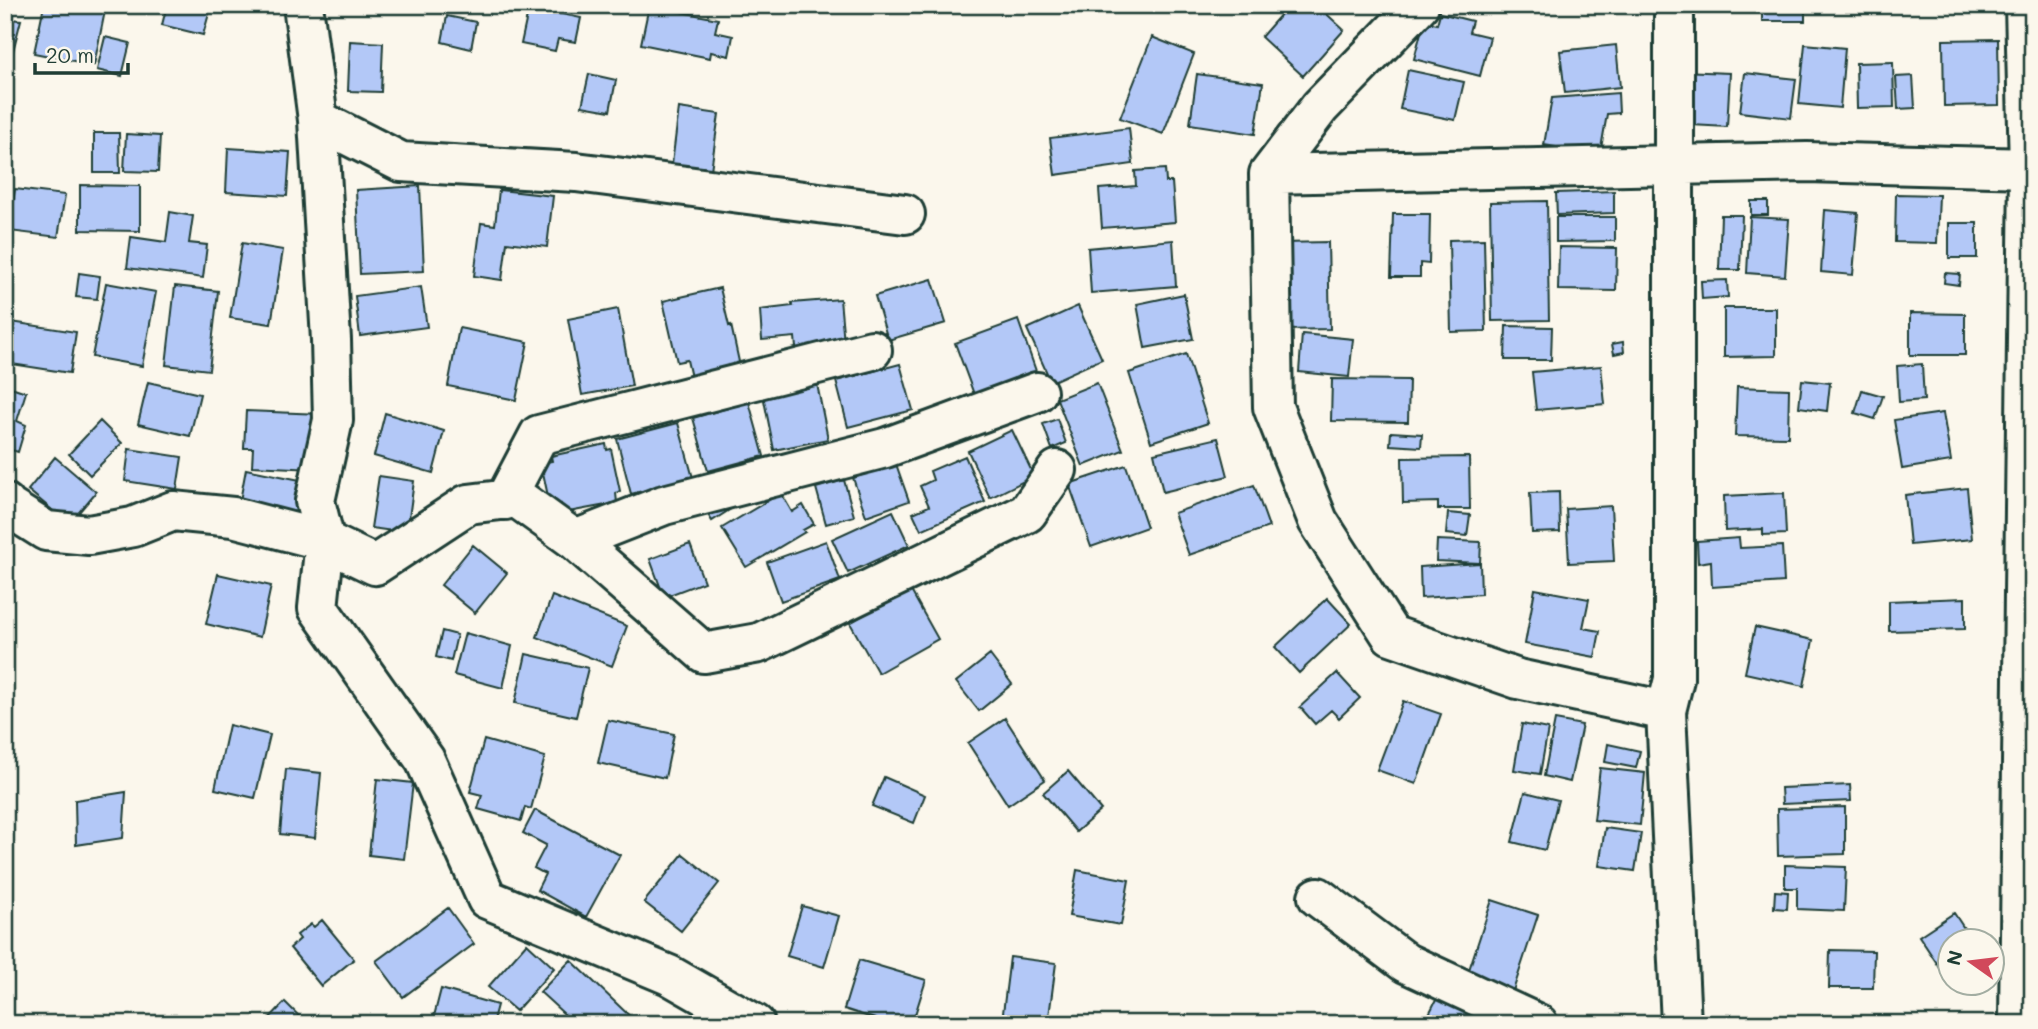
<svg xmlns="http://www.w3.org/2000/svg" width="2038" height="1029" font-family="Mali,sans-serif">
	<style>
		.building { fill: #b3c8f7; stroke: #1f3d34; stroke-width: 2 }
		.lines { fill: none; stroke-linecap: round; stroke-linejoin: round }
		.minor-casing { stroke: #1f3d34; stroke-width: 44 }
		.minor { stroke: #fbf7ec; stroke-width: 38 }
	</style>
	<rect width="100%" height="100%" fill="#fbf7ec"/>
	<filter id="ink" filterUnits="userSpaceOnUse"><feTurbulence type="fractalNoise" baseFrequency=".0143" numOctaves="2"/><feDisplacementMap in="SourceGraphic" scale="14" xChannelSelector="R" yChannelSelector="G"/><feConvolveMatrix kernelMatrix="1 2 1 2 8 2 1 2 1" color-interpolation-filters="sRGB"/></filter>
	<g filter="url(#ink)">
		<path class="building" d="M5,5H11L7,19L21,20L5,82Z
			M44,5L106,6L94,65L34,53Z
			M167,5H192L210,10L203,35L162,25Z
			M1289,5H1317L1344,30L1303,76L1261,37Z
			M1762,5H1805V21H1762Z
			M649,6L718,19L715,32L733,36L729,56L711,52L710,58L641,44Z
			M529,7L581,18L576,42L558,39L555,51L521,44Z
			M1440,13L1472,21L1469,32L1490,37L1480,76L1414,59L1424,21L1437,24Z
			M447,16L476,22L471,49L442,42Z
			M105,37L130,43L122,76L97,70Z
			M1152,37L1194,54L1163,134L1120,118Z
			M1998,39L1999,105L1944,106L1943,40Z
			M350,41L383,43L381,92L348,91Z
			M1805,44L1845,48L1840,108L1799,104Z
			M1616,45L1620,87L1565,93L1560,51Z
			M1893,62L1894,107L1857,108L1856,63Z
			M1408,70L1464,82L1455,120L1400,109Z
			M1680,71L1730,73L1727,127L1691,125Z
			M1745,73L1796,79L1791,118L1740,112Z
			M589,74L616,80L610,111L582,106Z
			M1197,74L1263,83L1255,134L1190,124Z
			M1913,76L1915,108L1898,109L1896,77Z
			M1618,93L1619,113L1607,114L1600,154L1544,145L1552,98Z
			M679,108L719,114L711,170L672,164Z
			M1129,128L1133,164L1055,175L1050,138Z
			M94,133H119L120,173H94Z
			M126,134L160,136L158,172L124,171Z
			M228,148L290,152L287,196L226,192Z
			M1165,169L1166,182H1172L1175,222L1102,228L1099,189L1136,186L1135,171Z
			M80,185L140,186V231L80,230Z
			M420,186L424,271L360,274L356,190Z
			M15,189L65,195L58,237L9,231Z
			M5,190L14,191L7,239H5Z
			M499,190L553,196L547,247L507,242L502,280L474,276L481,223L495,225Z
			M1614,191V213L1557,215L1556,193Z
			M1896,194L1939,195L1937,243L1895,242Z
			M1547,201L1549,320L1492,321L1490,202Z
			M1751,201H1768V215H1751Z
			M1825,210L1858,213L1853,275L1821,272Z
			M170,212L193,216L189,243L207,245L203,278L127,268L131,237L166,242Z
			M1393,214H1430L1429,264L1420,263V277H1391Z
			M1721,215H1742L1740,270H1719Z
			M1556,217H1615V241L1556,242Z
			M1750,217L1789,219L1785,276L1747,273Z
			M1949,223H1977V258H1949Z
			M1484,239L1486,331L1451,332L1449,240Z
			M1173,240L1176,286L1091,293L1088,248Z
			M1328,242L1330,329L1282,330L1281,243Z
			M242,243L283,250L271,324L230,318Z
			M1559,247L1617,248L1616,291L1558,290Z
			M79,273L100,276L97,299L76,297Z
			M1945,273L1960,274L1959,285L1944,283Z
			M932,279L946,323L888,340L875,296Z
			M1727,280L1728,297L1702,299L1701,281Z
			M106,283L156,292L142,366L92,357Z
			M175,286L218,291L209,370L166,365Z
			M421,287L427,327L360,336L355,296Z
			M720,288L729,326L731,325L741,371L692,382L687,360L677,362L663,301Z
			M1184,294L1193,339L1145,348L1137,304Z
			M840,299L844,343L796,348L795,337L762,340L760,310L793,306L792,303Z
			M1078,306L1102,359L1051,382L1027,329Z
			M1724,308H1776V356L1724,357Z
			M618,309L632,386L582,395L568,319Z
			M1910,313L1965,314V355H1910Z
			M1018,320L1037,374L975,397L955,343Z
			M5,321L76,332L70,373L5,363Z
			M1506,326L1552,327L1551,360H1505Z
			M459,328L528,342L516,400L448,386Z
			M1302,334L1353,339L1349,377L1299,372Z
			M1623,342L1624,352L1614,354L1612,344Z
			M1186,354L1208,423L1151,442L1129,373Z
			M900,364L913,410L848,427L836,381Z
			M1922,364L1924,400L1899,402L1897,366Z
			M1601,366L1605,404L1536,410L1532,372Z
			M1332,379L1409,380L1408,422L1331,421Z
			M1802,380L1830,383L1827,411L1799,407Z
			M148,382L200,394L190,436L138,424Z
			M1097,383L1123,450L1083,466L1057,399Z
			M817,384L828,439L774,450L763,395Z
			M5,385L26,392L17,421L26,425L18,452L5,448Z
			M1737,387L1789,389L1788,437L1735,436Z
			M1862,390L1883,396L1875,419L1855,413Z
			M749,402L764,456L708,471L693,418Z
			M246,411L321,414L315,469L252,466L253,448H244Z
			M385,413L444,431L433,473L374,456Z
			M1943,413L1951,461L1902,469L1894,420Z
			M1057,419L1066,443L1052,449L1043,424Z
			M100,421L122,443L90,475L69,454Z
			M678,423L693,478L631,494L617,439Z
			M1012,430L1034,476L990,498L968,451Z
			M1391,432L1422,434L1421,447L1390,445Z
			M1218,438L1228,476L1163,492L1154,453Z
			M606,444L607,450L611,449L620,491L616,493L617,503L563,513L561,504L550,506L541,463L552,461L551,456Z
			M129,449L182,457L177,489L125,481Z
			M965,456L985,502L921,530L913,513L929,506L920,486L933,480L930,471Z
			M55,457L96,492L69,524L28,490Z
			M1469,457L1470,509H1438V502L1403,503L1402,458Z
			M896,464L909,501L866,516L853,478Z
			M1126,465L1147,527L1091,547L1069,484Z
			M246,469L305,481L298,517L239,506Z
			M379,476L414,481L407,533L371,528Z
			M844,480L854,516L826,524L816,488Z
			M1254,485L1269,527L1189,555L1174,513Z
			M1967,488L1972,539L1910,545L1905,495Z
			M1559,492L1560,532L1532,533L1530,493Z
			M781,493L792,512L803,505L814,524L803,530L805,532L746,567L722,528Z
			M1784,493L1786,534L1763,535V529L1725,531L1724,496Z
			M726,500L731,509L712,521L707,513Z
			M1611,506L1614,561L1569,563L1566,509Z
			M893,511L909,545L848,573L832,539Z
			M1448,513L1470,515L1467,536L1446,534Z
			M1739,538L1740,548L1782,546L1784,582L1712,587L1711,561L1698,563L1697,541Z
			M1437,540L1481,542L1480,563L1436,561Z
			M826,541L840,580L781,601L767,562Z
			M690,544L704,582L664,597L650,559Z
			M473,545L507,573L475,613L441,585Z
			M1480,563L1481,594L1421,598L1420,567Z
			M218,574L271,586L260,637L206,624Z
			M910,589L938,639L878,673L850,623Z
			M1535,589L1589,599L1583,628L1600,631L1595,657L1525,644Z
			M552,596L627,626L612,666L537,637Z
			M1327,598L1351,624L1299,673L1275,647Z
			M1965,598V629L1889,631V601Z
			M1755,627L1813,640L1804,686L1745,673Z
			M442,631L457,635L451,661L436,657Z
			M465,633L512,646L503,688L454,675Z
			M526,654L588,668L576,717L515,703Z
			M990,655L1012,684L979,711L956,682Z
			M1337,673L1360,698L1339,718L1331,710L1315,724L1300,707Z
			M1403,701L1441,714L1416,784L1377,770Z
			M1005,718L1045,780L1008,805L968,743Z
			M608,720L674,734L665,778L598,763Z
			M1555,720L1582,725L1570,782L1544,776Z
			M1522,724L1548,729L1540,774L1514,770Z
			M229,725L270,735L255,798L215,789Z
			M484,740L545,757L531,809L525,807L521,821L478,809L482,795L470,792Z
			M1608,744L1640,751L1636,768L1605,762Z
			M1600,768L1645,773L1640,825L1594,820Z
			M286,769L321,773L315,838L280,834Z
			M1068,771L1101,810L1076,832L1043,793Z
			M884,777L925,795L914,823L872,806Z
			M377,779L413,783L404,859L369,855Z
			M1850,785L1851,801L1782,804L1781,788Z
			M126,792L123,838L76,845L75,800Z
			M1525,792L1558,800L1545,850L1512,842Z
			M1845,807V854L1778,856L1777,809Z
			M535,810L620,855L586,917L537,890L545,874L534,868L546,845L523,833Z
			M1605,828L1641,833L1635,871L1599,866Z
			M683,854L719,883L681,931L644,902Z
			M1785,865L1846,867L1844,911L1797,909V888H1785Z
			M1077,870L1129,880L1121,925L1069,916Z
			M1775,891L1788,892L1787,909L1774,908Z
			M1492,900L1538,915L1512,994L1466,979Z
			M802,906L839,916L824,967L787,956Z
			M448,908L474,944L403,997L376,961Z
			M1954,913L1973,942H1951L1950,983L1919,936Z
			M322,920L354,959L321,986L290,948L300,939L297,935L311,924L314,927Z
			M527,943L554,968L516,1011L488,987Z
			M1830,950L1874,951L1873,988H1829Z
			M1010,957L1056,963L1048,1024H1021L1002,1021Z
			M571,960L638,1024H575L540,992Z
			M859,960L926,980L912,1024H891L844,1009Z
			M441,989L497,1005L492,1024H432Z
			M1438,996L1485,1020L1483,1024H1424Z
			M285,1002L303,1020L300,1024H264Z"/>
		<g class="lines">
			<defs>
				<path id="minor" d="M303,5L318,120L331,340L333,420L315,501L325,541L375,565L468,504L517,498L575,540L704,653L759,643L1027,513L1057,470
					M1419,5L1320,107L1269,174L1273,407L1318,521L1391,635L1518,679L1666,711
					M1674,5V679L1666,711L1681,1024
					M318,120L401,162L576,172L905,214
					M1269,174L1807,162L2029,168
					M505,500L539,435L872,350
					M5,503L8,507L46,531L89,535L133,527L173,511L233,517L325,541L318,608L425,760L487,899L669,975L755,1024
					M575,540L664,505L885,448L1037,392
					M1318,897L1406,963L1538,1024
					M2019,1020L2029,168L2025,5"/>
			</defs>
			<use href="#minor" class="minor-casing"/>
			<use href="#minor" class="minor"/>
		</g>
	</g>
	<rect width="2038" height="1029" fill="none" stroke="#fbf7ec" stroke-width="28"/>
	<rect x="14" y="14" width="2010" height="1001" fill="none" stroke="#1f3d34" stroke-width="2.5" filter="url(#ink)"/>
	<g transform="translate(1971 962) rotate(284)"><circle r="33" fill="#fbf7ec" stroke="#a3ada2" stroke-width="2"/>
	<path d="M0-5L12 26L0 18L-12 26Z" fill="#d1495b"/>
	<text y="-10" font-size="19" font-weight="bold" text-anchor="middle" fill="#1f3d34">N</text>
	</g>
	<path d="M35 63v10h93v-10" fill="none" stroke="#1f3d34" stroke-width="3.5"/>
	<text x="46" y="63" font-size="21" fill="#1f3d34" stroke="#fbf7ec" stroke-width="5" paint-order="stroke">20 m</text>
</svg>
